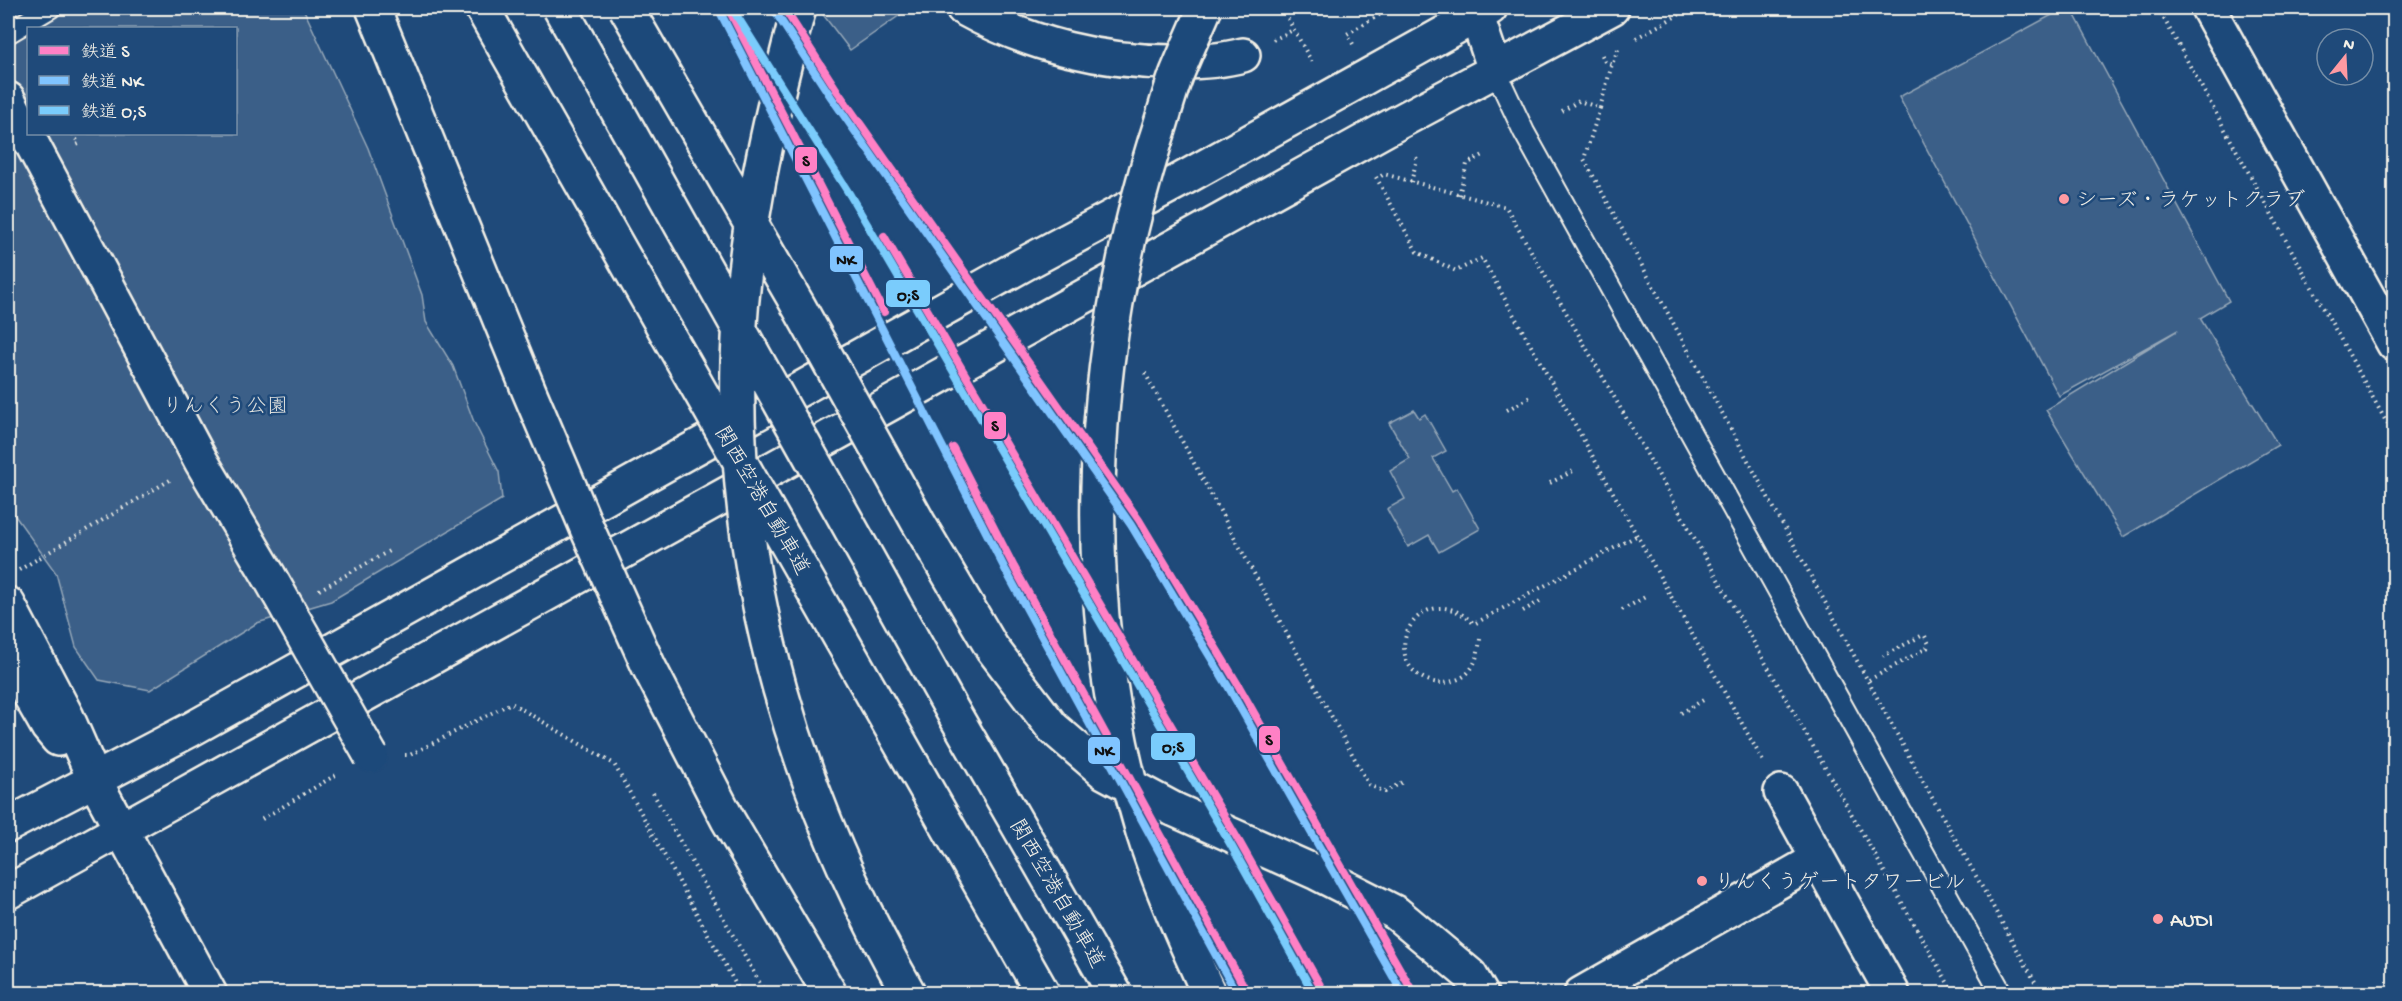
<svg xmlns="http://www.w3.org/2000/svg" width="2402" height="1001" font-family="'Gochi Hand','Klee One',sans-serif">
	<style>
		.green { fill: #3a5f88; stroke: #97a8b8; stroke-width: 1.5; fill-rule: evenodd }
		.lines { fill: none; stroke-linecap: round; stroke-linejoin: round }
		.lane-casing { stroke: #f4f1e8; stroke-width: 24 }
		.street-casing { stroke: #f4f1e8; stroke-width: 38 }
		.secondary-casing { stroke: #f4f1e8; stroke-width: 38 }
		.highway-casing { stroke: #f4f1e8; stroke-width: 38 }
		.path { stroke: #f4f1e8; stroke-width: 4; stroke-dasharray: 1.5 4.5; stroke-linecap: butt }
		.lane { stroke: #1f4a7a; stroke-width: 20 }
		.street { stroke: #1f4a7a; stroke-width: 33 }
		.secondary { stroke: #1f4a7a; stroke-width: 33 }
		.highway { stroke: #1f4a7a; stroke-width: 33 }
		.street-bridge-casing { stroke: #f4f1e8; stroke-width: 38; stroke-linecap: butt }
		.highway-bridge-casing { stroke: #f4f1e8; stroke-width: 38; stroke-linecap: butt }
		.street-bridge { stroke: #1f4a7a; stroke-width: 33 }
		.highway-bridge { stroke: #1f4a7a; stroke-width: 33 }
		.rail-1-casing { stroke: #1f4a7a; stroke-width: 12 }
		.rail-2-casing { stroke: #1f4a7a; stroke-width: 12 }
		.rail-3-casing { stroke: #1f4a7a; stroke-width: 12 }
		.rail-1 { stroke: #ff80c5; stroke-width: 8 }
		.rail-2 { stroke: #80c4ff; stroke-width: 8 }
		.rail-3 { stroke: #7accfc; stroke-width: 8 }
		.poi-dot { fill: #ff9aa2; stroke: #1f4a7a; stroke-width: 2 }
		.labels { text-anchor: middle; stroke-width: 5; stroke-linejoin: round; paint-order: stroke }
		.poi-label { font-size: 21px; fill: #f4f1e8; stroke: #1f4a7a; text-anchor: start }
		.park-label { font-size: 21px; fill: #e1e2de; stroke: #1f4a7a }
		.street-label { font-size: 21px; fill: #f4f1e8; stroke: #1f4a7a }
		.line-badge { stroke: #1f4a7a; stroke-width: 2 }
		.pale-badge-label { font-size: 16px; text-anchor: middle; font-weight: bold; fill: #111 }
	</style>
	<rect width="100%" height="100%" fill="#1f4a7a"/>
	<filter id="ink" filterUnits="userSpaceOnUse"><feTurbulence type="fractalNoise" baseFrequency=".0167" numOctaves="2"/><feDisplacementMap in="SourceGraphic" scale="12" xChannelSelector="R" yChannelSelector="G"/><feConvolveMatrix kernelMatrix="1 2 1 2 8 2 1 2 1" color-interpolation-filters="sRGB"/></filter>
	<g filter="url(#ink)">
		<path class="green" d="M8,8H303L368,148L422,295L426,322L453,366L474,422L499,472L502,499L331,601L257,623L150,690L99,680L76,647L56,573L8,506ZM28,28H236V134H28Z
			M818,8H910L850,50Z
			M2065,8H2071L2229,301L2200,318L2278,445L2123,537L2046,410L2178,330L2059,396L1899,97Z
			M1414,410L1419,418L1425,414L1446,451L1433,458L1452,491L1457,488L1480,529L1439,552L1429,535L1408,547L1387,509L1405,499L1390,471L1410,459L1389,423Z"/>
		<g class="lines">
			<defs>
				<path id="lane" d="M8,33L50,8
					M1495,70L1524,132L2002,994"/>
				<path id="street" d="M963,8C1029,45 1104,63 1179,62C1202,62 1221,61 1243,55
					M1474,8L1495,70
					M8,99L201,461L269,576
					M8,604L67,717L95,781L210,994
					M8,657L48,727L58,739
					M1781,792L1893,994
					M1581,994L1818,859"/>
				<path id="secondary" d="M2208,8L2394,344
					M8,825L190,730L1024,264L1179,181L1490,8
					M8,892L1397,123L1612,8"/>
				<path id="highway" d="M1173,809L1317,873L1396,913L1470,975L1481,994"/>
			</defs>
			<use href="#lane" class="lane-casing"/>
			<use href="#street" class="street-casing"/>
			<use href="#secondary" class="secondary-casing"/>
			<use href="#highway" class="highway-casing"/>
			<path class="path" d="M1283,8V10L1314,66
				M2158,8L2394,436
				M1636,38L1691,8
				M1273,40L1293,30
				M1353,44L1347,34L1391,8
				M1602,55L1605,62L1612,64
				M1600,108L1584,159L1911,760L2042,994
				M1562,111L1579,101L1600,108L1612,64L1619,47
				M73,134L79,144L74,146
				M1381,176L1384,174L1506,207L1954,994
				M1376,177L1417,252L1456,271L1482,258L1764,763
				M1411,182L1417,159L1414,154
				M1459,195L1467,164L1485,154
				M1145,373L1369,785L1385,792L1404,781
				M1507,410L1532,396
				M1550,483L1575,470
				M19,570L170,480
				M319,590L389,551
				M1622,610L1647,596
				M1523,611L1542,600
				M1480,639C1478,656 1474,674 1456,680C1445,684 1436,684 1425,679C1375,654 1424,574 1474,624L1638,535
				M1869,680L1927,648L1929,644L1925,636H1921L1883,656
				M1681,713L1705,699
				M405,755H410L511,703L614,764L741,994
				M653,793L766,994
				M262,819L339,773"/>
			<use href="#lane" class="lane"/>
			<use href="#street" class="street"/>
			<use href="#secondary" class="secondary"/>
			<use href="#highway" class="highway"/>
			<defs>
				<path id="street-bridge" d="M269,576L371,756"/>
				<path id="highway-bridge" d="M373,8L529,391L589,533L649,667L728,820L830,994
					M482,8L1043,994
					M560,8L952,710L1115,994
					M626,8L799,307L918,522L992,648L1052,727L1104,772L1173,809
					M799,8C768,124 742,241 738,361C732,584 799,802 909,994
					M1205,8C1196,29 1186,51 1177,73C1168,96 1163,119 1155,142C1086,363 1076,609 1143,832C1160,887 1185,941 1209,994"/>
			</defs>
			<use href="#street-bridge" class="street-bridge-casing"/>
			<use href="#highway-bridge" class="highway-bridge-casing"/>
			<use href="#street-bridge" class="street-bridge"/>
			<use href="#highway-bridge" class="highway-bridge"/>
			<defs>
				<path id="rail-1" d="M728,8L884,312
					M784,8L838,92L1139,520L1237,683L1414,994
					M884,236L1240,843L1325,994
					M953,448L1014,567L1248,994"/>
				<path id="rail-2" d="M720,12L1006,571L1237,994
					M776,13L831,97L1131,525L1229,688L1403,994"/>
				<path id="rail-3" d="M735,13L850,195L1232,847L1314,994"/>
			</defs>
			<use href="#rail-1" class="rail-1-casing"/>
			<use href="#rail-2" class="rail-2-casing"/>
			<use href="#rail-3" class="rail-3-casing"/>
			<use href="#rail-1" class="rail-1"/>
			<use href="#rail-2" class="rail-2"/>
			<use href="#rail-3" class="rail-3"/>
		</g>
	</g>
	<g class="poi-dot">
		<circle cx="2064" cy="199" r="6"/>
		<circle cx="1702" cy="881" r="6"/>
		<circle cx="2158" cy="919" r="6"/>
	</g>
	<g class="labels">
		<g class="poi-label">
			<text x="2076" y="206">シーズ・ラケットクラブ</text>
			<text x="1714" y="888">りんくうゲートタワービル</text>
			<text x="2170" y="926">AUDI</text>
		</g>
		<g class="park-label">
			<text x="225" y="412">りんくう公園</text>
		</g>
		<g class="street-label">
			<text transform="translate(763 500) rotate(60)" y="7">関西空港自動車道</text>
			<text transform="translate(1058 893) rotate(60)" y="7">関西空港自動車道</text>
		</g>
	</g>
	<g class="line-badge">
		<rect x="794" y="146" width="24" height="28" rx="6" fill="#ff80c5"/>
		<rect x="829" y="245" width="35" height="28" rx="6" fill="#80c4ff"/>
		<rect x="885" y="279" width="46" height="29" rx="6" fill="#7accfc"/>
		<rect x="983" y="411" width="24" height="29" rx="6" fill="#ff80c5"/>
		<rect x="1258" y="725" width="23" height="29" rx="6" fill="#ff80c5"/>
		<rect x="1150" y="732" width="46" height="29" rx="6" fill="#7accfc"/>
		<rect x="1087" y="736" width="34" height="29" rx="6" fill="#80c4ff"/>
	</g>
	<g class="pale-badge-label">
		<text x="806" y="166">S</text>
		<text x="846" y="265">NK</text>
		<text x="908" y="300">O;S</text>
		<text x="995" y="431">S</text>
		<text x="1269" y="745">S</text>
		<text x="1173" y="752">O;S</text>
		<text x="1104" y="756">NK</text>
	</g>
	<rect width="2402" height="1001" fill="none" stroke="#1f4a7a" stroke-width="30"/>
	<rect x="15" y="15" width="2372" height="971" fill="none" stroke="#f4f1e8" stroke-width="2" filter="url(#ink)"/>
	<rect x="27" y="27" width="210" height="108" fill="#1f4a7a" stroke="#748da6" stroke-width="1.5"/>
	<rect x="39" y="46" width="30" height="9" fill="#ff80c5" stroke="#748da6" stroke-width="1.5"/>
	<text x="81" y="57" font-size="18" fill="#f4f1e8">鉄道 S</text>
	<rect x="39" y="76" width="30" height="9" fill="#80c4ff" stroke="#748da6" stroke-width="1.5"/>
	<text x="81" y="87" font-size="18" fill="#f4f1e8">鉄道 NK</text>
	<rect x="39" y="106" width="30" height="9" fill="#7accfc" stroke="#748da6" stroke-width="1.5"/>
	<text x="81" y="117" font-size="18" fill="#f4f1e8">鉄道 O;S</text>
	<g transform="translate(2345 57) rotate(18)"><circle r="28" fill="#1f4a7a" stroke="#748da6" stroke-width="1.5"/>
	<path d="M0-4.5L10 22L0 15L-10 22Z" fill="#ff9aa2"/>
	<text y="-9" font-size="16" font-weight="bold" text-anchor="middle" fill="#f4f1e8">N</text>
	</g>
</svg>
